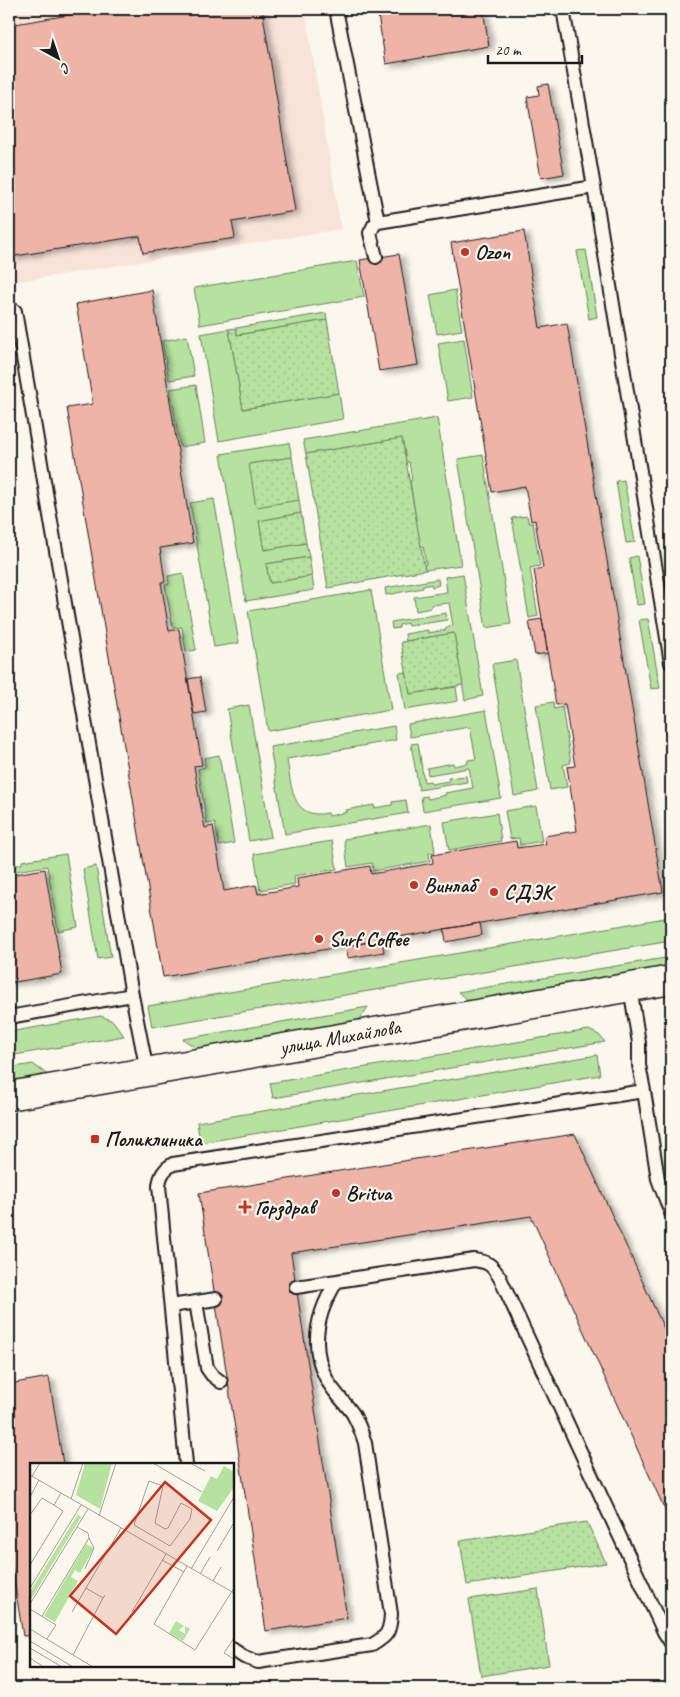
<svg xmlns="http://www.w3.org/2000/svg" width="680" height="1697" font-family="Caveat,sans-serif">
	<style>
		.built { fill: #f7e3d8 }
		.grass { fill: #b6e29f; stroke: #697f5e }
		.park { fill: url(#park-dots); stroke: #697f5e }
		.building { fill: #eeb4a8; stroke: #1c1c1c; filter: url(#shadow) }
		.lines { fill: none; stroke-linecap: round; stroke-linejoin: round }
		.service-casing { stroke: #1c1c1c; stroke-width: 16 }
		.tertiary-casing { stroke: #1c1c1c; stroke-width: 31 }
		.service { stroke: #fbf7ec; stroke-width: 12 }
		.tertiary { stroke: #fbf7ec; stroke-width: 28 }
		.poi-dot { fill: #c8321e; stroke: #fbf7ec; stroke-width: 2 }
		.labels { text-anchor: middle; stroke-width: 4.5; stroke-linejoin: round; paint-order: stroke }
		.poi-label { font-size: 21px; font-weight: bold; fill: #1c1c1c; stroke: #fbf7ec; text-anchor: start }
		.street-label { font-size: 21px; fill: #1c1c1c; stroke: #fbf7ec }
		.inset-road { fill: none; stroke: #a29f99; stroke-width: 1 }
		.view { fill: #c8321e; fill-opacity: 0.15; stroke: #c8321e; stroke-width: 2.5 }
		.inset-edge { fill: none; stroke: #1c1c1c; stroke-width: 2.5 }
	</style>
	<defs>
		<pattern id="park-dots" width="8" height="8" patternUnits="userSpaceOnUse" patternTransform="scale(1.25)"><rect width="8" height="8" fill="#b6e29f"/><path d="M2 2h.1M6 6h.1" fill="none" stroke="#9cc188" stroke-width="1.8" stroke-linecap="round"/></pattern>
		<filter id="shadow"><feDropShadow dx="5.5" dy="3" stdDeviation="2.5" flood-color="#0004"/></filter>
	</defs>
	<rect width="100%" height="100%" fill="#fbf7ec"/>
	<filter id="ink" filterUnits="userSpaceOnUse"><feTurbulence type="fractalNoise" baseFrequency=".02" numOctaves="2"/><feDisplacementMap in="SourceGraphic" scale="10" xChannelSelector="R" yChannelSelector="G"/><feConvolveMatrix kernelMatrix="1 2 1 2 8 2 1 2 1" color-interpolation-filters="sRGB"/></filter>
	<g filter="url(#ink)">
		<path class="built" d="M9,9H305L341,229L9,283Z"/>
		<path class="grass" d="M586,250L597,317L589,319L577,251Z
			M357,261L364,297L200,325L194,288Z
			M455,290L462,330L437,334L430,295Z
			M326,313L327,320L237,335L236,328Z
			M229,329L243,409L339,393L343,419L219,441L201,334Z
			M187,336L194,376L169,380L162,341Z
			M464,339L473,397L448,401L438,343Z
			M196,385L205,443L180,447L170,389Z
			M437,418L461,565L425,570L424,565L426,564L423,546H420L410,481L412,480L409,462H406L402,438L306,454L303,440Z
			M289,443L292,457L250,464L256,506L299,500L301,513L259,521L264,550L306,543L309,557L266,564L270,583L312,576L314,590L246,601L221,454Z
			M483,455L511,624L486,628L458,459Z
			M624,480L635,542L626,543L616,481Z
			M214,499L239,643L214,647L190,503Z
			M527,516L529,523H533L540,566L530,568L538,616L529,618L512,518Z
			M637,556L645,604L637,605L629,558Z
			M183,573L196,650L186,652L182,627L173,628L165,585L169,584L168,576Z
			M463,574L483,696L465,700L454,633L406,641L405,634L428,630V633L446,630V627L453,626L449,603L431,605V608L416,611L414,597L447,592L445,577Z
			M438,579L439,585L432,587L431,584L423,586V588L386,595L385,588Z
			M371,590L391,710L268,731L248,611Z
			M446,613L447,620L408,626L407,623L399,625V628L392,629L391,622Z
			M648,619L660,688L651,689L639,620Z
			M516,660L538,791L514,796L492,664Z
			M406,672L410,694L456,687L458,701L405,710L399,673Z
			M553,702L554,709L562,707L571,763L563,765L567,787L550,790L536,705Z
			M249,705L271,837L249,841L227,709Z
			M486,710L501,798L423,811L421,797L427,796L428,799L446,795L445,793L473,788L469,768L428,775L427,768L453,763L454,766L468,763V760L476,759L470,727L410,737L408,724Z
			M394,726L396,740L287,759C291,784 291,821 328,813L329,816L347,812L346,810L374,805V808L392,805V802L406,800L408,813L285,834L270,747Z
			M418,743L424,782L430,781L431,784L449,781L448,778L466,776L467,782L419,790L411,744Z
			M219,755L234,843L219,846L215,823L207,824L198,769L205,767L204,758Z
			M536,806L542,841L520,845L519,838L510,839L505,811Z
			M497,813L501,841L449,850L444,822Z
			M431,824L435,852L429,853L430,861L373,871L372,863L348,867L344,839Z
			M332,841L337,869L294,876L295,884L260,890L254,854Z
			M66,854L78,927L58,931L47,866L9,872V866L22,864V861Z
			M96,866L111,957L98,959L83,869Z
			M671,917V941L152,1027L148,1006Z
			M671,957V970L474,1005L458,992Z
			M368,1007L356,1025L199,1050L183,1039Z
			M101,1016L113,1021L124,1036L9,1056V1032Z
			M589,1030L599,1035L605,1042L273,1098L270,1083Z
			M597,1055L600,1075L200,1143L197,1122Z
			M33,1064L49,1076L9,1082V1068Z"/>
		<path class="park" d="M327,320L339,393L243,409L229,329L236,328L237,335Z
			M402,438L425,570L328,588L306,454Z
			M292,457L299,500L256,507L249,464Z
			M301,513L306,543L264,550L259,521Z
			M309,557L312,576L270,583L266,564Z
			M454,633L463,685L410,694L401,642Z
			M587,1522L606,1563L467,1585L460,1541Z
			M538,1589L549,1665L481,1676L469,1599Z"/>
		<path class="building" d="M105,9H262L295,211L232,222L235,238L143,253L140,236L9,257V25Z
			M377,9H483L489,46L386,64Z
			M548,84L564,174L541,178L527,97L539,95L538,86Z
			M524,231L540,328L567,323L663,892L163,977L67,408L93,404L76,304L152,290L193,543L160,548L165,582H161L169,631L179,629L202,765L194,766L199,797L205,828L213,826L224,891L256,885L258,894L298,887L297,878L370,866L371,874L433,863L432,855L516,841L517,848L546,844L544,836L577,831L567,767L575,766L570,736L565,704L556,705L534,570L543,568L535,520L531,521L525,486L492,492L451,243Z
			M399,254L418,365L379,371L360,260Z
			M542,619L548,653L535,655L529,621Z
			M200,677L206,712L194,714L188,679Z
			M45,869L62,974L9,983V875Z
			M480,923L482,935L446,942L444,929Z
			M382,940L384,952L348,958L346,946Z
			M575,1134L671,1344V1523L531,1216L291,1253L347,1618L266,1631L199,1193Z
			M49,1377L63,1464H31V1635L23,1636L9,1549V1384Z"/>
		<g class="lines">
			<defs>
				<path id="service" d="M336,9L378,222
					M563,9L594,187L671,663
					M376,257L370,233L374,225L378,222L594,187
					M15,311L132,995L147,1071
					M630,987L639,1043V1065L644,1091
					M9,1017L132,995
					M296,1287L337,1281
					M196,1302L207,1368L212,1375L221,1382
					M171,1306L216,1299
					M186,1464L159,1186C160,1175 164,1169 173,1164L644,1091L658,1179L671,1213
					M232,1649L244,1657L258,1662L372,1645C387,1636 390,1633 391,1614L365,1443C362,1433 358,1423 353,1414C345,1402 334,1393 327,1380C309,1346 317,1312 337,1281L474,1260C489,1262 492,1265 500,1278L664,1632L671,1643"/>
				<path id="tertiary" d="M9,1096L671,980"/>
			</defs>
			<use href="#service" class="service-casing"/>
			<use href="#tertiary" class="tertiary-casing"/>
			<use href="#service" class="service"/>
			<use href="#tertiary" class="tertiary"/>
		</g>
	</g>
	<g class="poi-dot">
		<circle cx="465" cy="252" r="5"/>
		<circle cx="414" cy="885" r="5"/>
		<circle cx="494" cy="892" r="5"/>
		<circle cx="319" cy="939" r="5"/>
		<rect x="90" y="1134" width="10" height="10" rx="2.5"/>
		<circle cx="336" cy="1193" r="5"/>
		<path d="M242.5 1199.5h5v5h5v5h-5v5h-5v-5h-5v-5h5z"/>
	</g>
	<g class="labels">
		<g class="poi-label">
			<text x="475" y="259">Ozon</text>
			<text x="424" y="892">Винлаб</text>
			<text x="504" y="899">СДЭК</text>
			<text x="329" y="946">Surf Coffee</text>
			<text x="105" y="1146">Поликлиника</text>
			<text x="346" y="1200">Britva</text>
			<text x="255" y="1214">Горздрав</text>
		</g>
		<g class="street-label">
			<text transform="translate(340 1037) rotate(-10)" y="7">улица Михайлова</text>
		</g>
	</g>
	<g transform="translate(30 1463)">
		<rect width="204" height="204" fill="#fbf7ec"/>
		<path d="M194,3L204,9V24L187,48L168,38L181,13L187,16ZM48,51L51,54L0,138V129ZM146,158L154,163L149,167L155,171V163L160,166L153,178L139,170Z" fill="#b6e29f"/>
		<path d="M56,81L64,85L50,110L45,107L41,114L48,118L25,159L14,153Z" fill="#b6e29f"/>
		<path d="M55,0H82L70,46L46,32Z" fill="#b6e29f"/>
		<path class="inset-road" d="M123,0L172,29M160,0L175,8M0,12L204,130M2,13L10,0M119,18L133,23L125,60L135,66L138,65L151,40L162,46L160,56L140,83L104,62ZM0,34L9,17M41,36L53,0M0,52L12,35L24,42M69,53L86,0M187,88L203,61M132,97L154,109M0,102L33,48L24,42L31,30M157,103L124,161L165,187L204,125M55,106L64,85L59,75M161,106L204,34M170,111L180,94M183,118L191,104M0,125L51,42M56,125L73,135L75,132M0,141L58,46M0,146L26,162L17,176M42,149L91,65M102,149L136,91M12,153L59,75L58,70L47,64M0,166L63,204M204,175L194,190L204,196M0,178L43,204M0,185L32,204M43,192L73,135M0,195L14,204"/>
		<path class="view" d="M135,19L181,57L86,171L40,133Z"/>
		<rect width="204" height="204" class="inset-edge"/>
	</g>
	<rect width="680" height="1697" fill="none" stroke="#fbf7ec" stroke-width="30"/>
	<rect x="15" y="15" width="650" height="1667" fill="none" stroke="#1c1c1c" stroke-width="2" filter="url(#ink)"/>
	<g transform="translate(58 58) rotate(140)" stroke="#fbf7ec" stroke-width="4" paint-order="stroke">
	<path d="M0-4L9 19L0 12L-9 19Z" fill="#1c1c1c"/>
	<text y="-8" font-size="14" font-weight="bold" text-anchor="middle" fill="#1c1c1c">С</text>
	</g>
	<path d="M488 55v8h94v-8" fill="none" stroke="#1c1c1c" stroke-width="2.5"/>
	<text x="495" y="55" font-size="15" fill="#1c1c1c" stroke="#fbf7ec" stroke-width="4" paint-order="stroke">20 m</text>
</svg>
